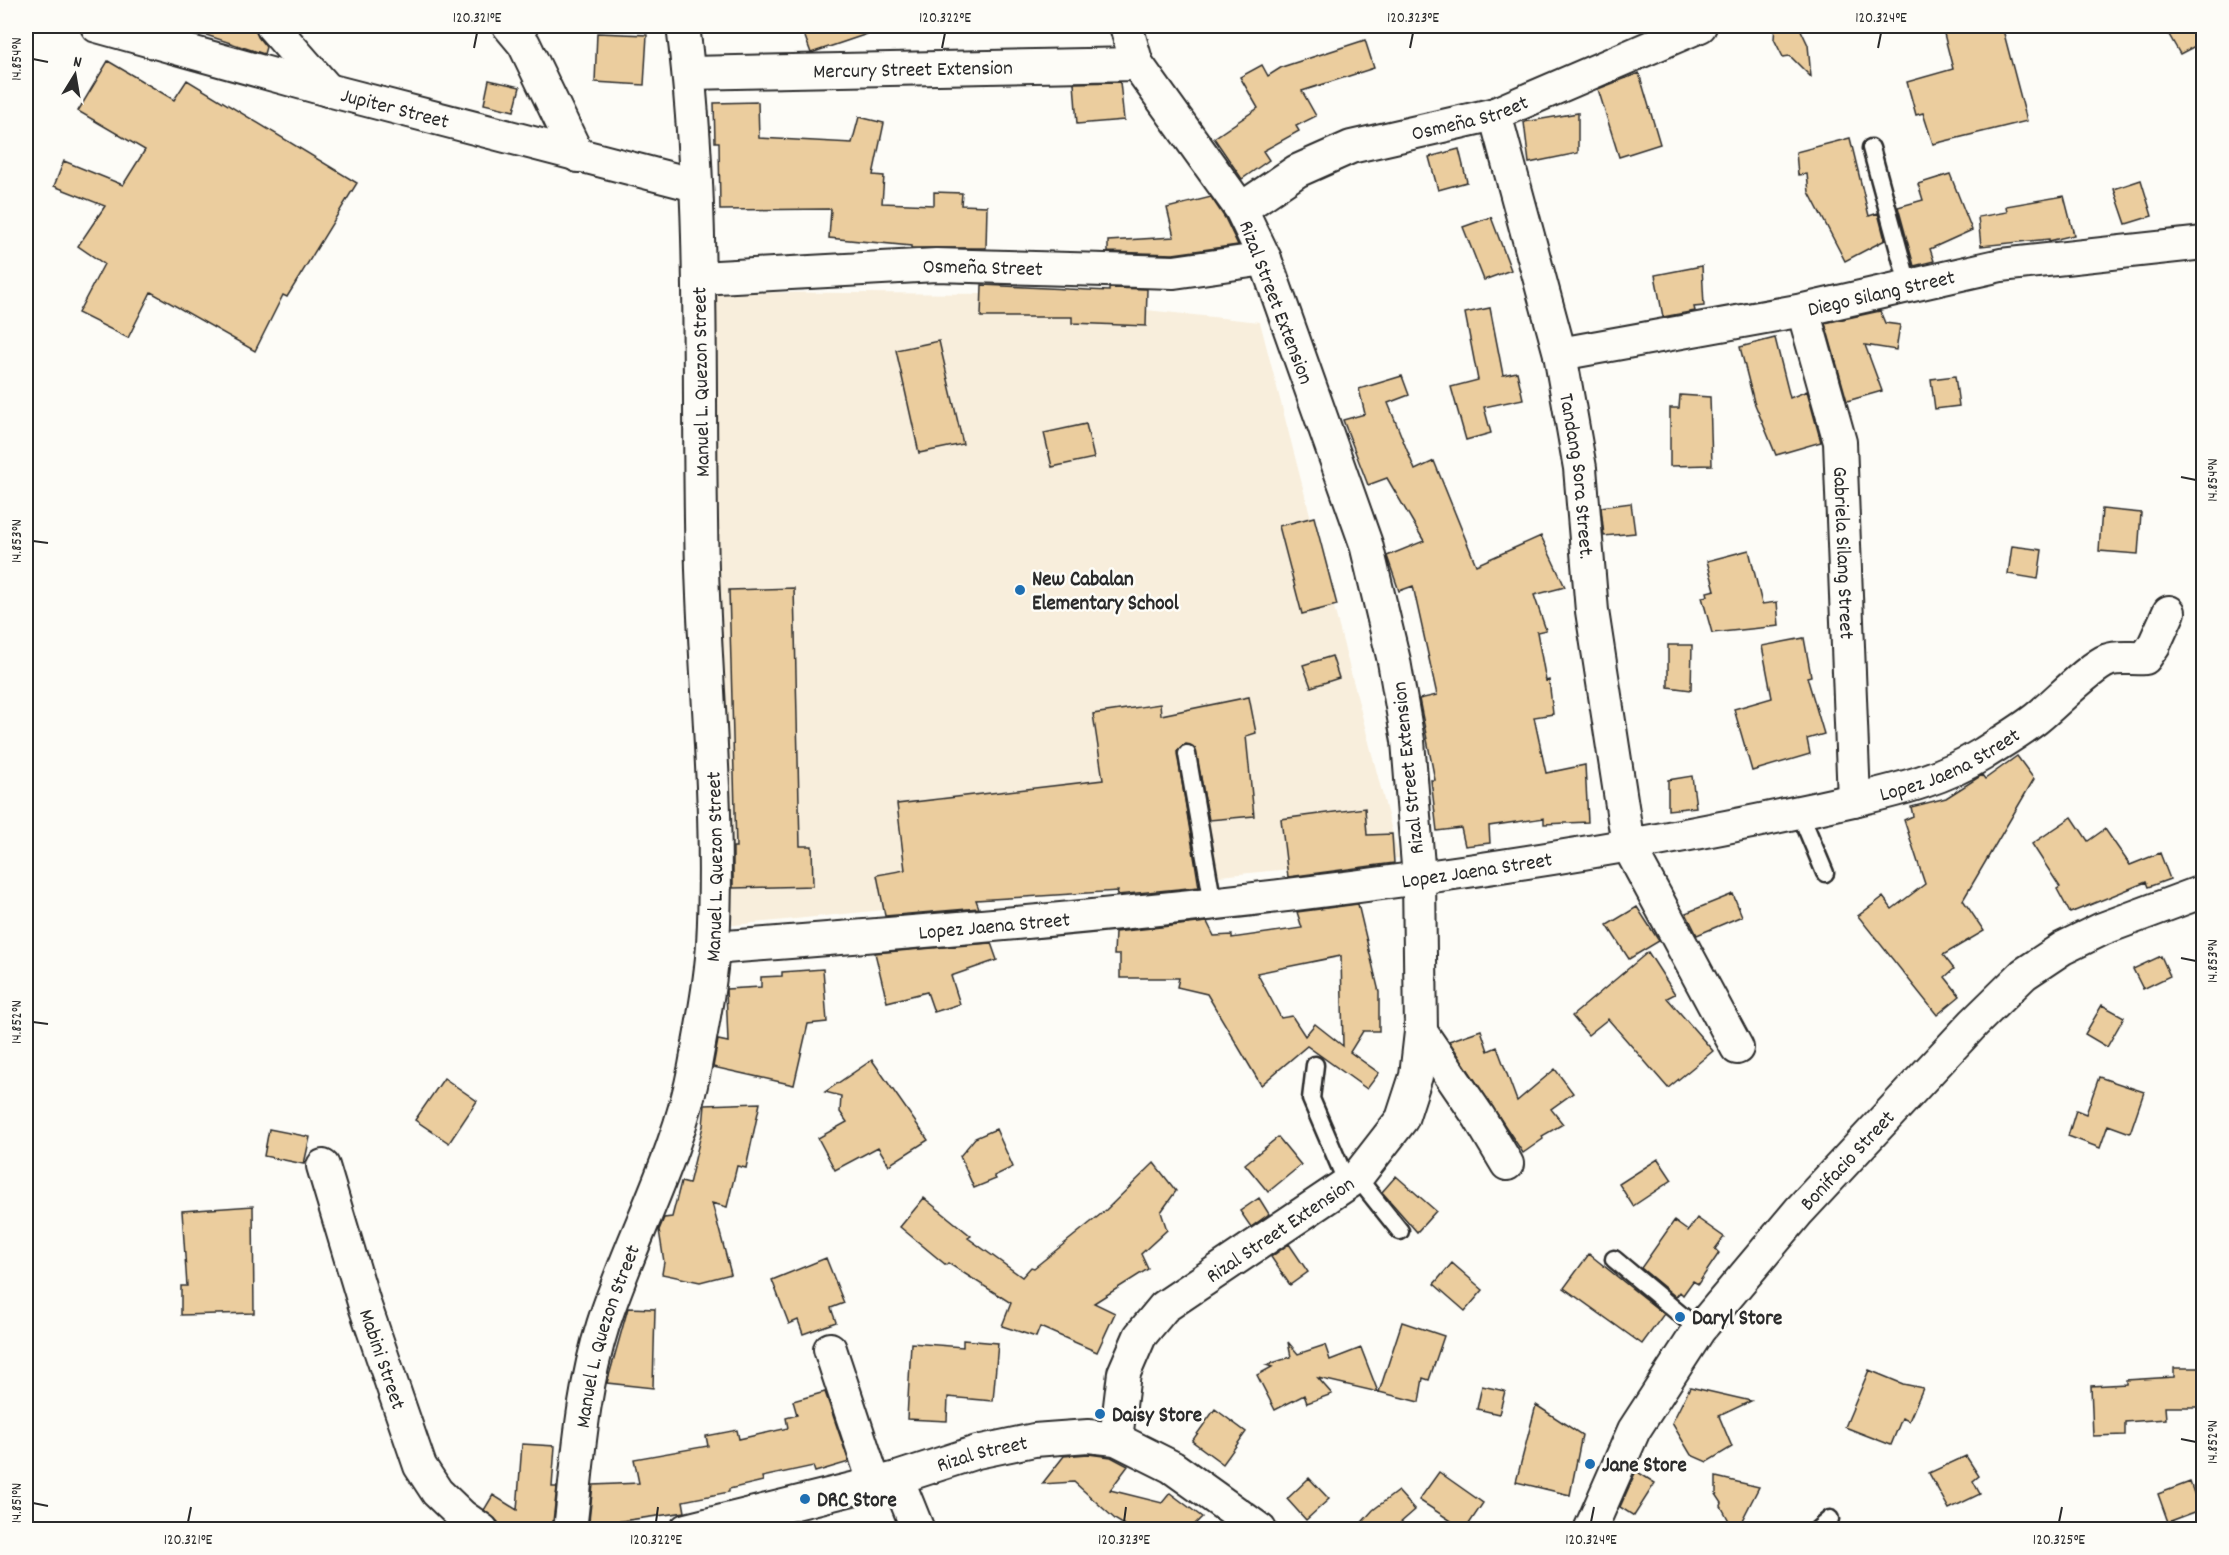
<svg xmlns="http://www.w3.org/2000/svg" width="2229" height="1555" font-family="Dekko,sans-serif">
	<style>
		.built { fill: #f8eedc }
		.building { fill: #ebcd9e; stroke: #2b2b2b; stroke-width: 1.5; fill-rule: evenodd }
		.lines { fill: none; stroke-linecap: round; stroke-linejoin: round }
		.service-casing { stroke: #2b2b2b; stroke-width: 21 }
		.minor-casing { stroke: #2b2b2b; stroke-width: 36 }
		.service { stroke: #fdfcf7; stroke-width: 16 }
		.minor { stroke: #fdfcf7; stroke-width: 32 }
		.ticks { fill: none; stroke: #2b2b2b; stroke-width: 2 }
		.poi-dot { fill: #1f6fb2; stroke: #fdfcf7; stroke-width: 2 }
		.labels { text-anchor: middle; stroke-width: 5; stroke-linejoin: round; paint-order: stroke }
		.street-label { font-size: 21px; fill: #2b2b2b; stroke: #fdfcf7 }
		.poi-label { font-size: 21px; font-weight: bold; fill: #2b2b2b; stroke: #fdfcf7; text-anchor: start }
		.neatline { fill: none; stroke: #2b2b2b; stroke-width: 2 }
		.ticks-label { font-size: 15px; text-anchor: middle; fill: #2b2b2b }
	</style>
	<rect width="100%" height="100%" fill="#fdfcf7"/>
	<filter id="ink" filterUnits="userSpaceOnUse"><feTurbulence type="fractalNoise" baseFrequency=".0167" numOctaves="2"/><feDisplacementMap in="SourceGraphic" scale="12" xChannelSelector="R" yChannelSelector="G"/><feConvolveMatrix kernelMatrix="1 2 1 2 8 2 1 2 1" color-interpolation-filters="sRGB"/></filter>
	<g filter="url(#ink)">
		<path class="built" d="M709,292L995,294L1260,322L1399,858L715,927Z"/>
		<path class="building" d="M192,26H255L258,37L266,47L264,54L191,30Z
			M801,26H884L885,28L811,53Z
			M1775,26H1799L1808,45L1811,77L1790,56L1783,57L1774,39Z
			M1942,26H2002L2027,121L1933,144L1923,113L1916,115L1907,82L1953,69Z
			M2164,26H2194L2203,42L2180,54Z
			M597,33L647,35L644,85L595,82Z
			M1365,40L1374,68L1302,91L1316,116L1296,126L1299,131L1263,151L1269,160L1242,179L1214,138L1258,108L1240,77L1262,65L1268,76L1282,67Z
			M108,61L174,100L187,80L357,183L287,297L283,295L255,351L151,292L128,338L78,313L104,264L78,246L105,206L54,186L64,161L123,185L145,150L78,111Z
			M1639,73L1660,144L1619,157L1598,89Z
			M489,80L520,87L514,111L484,104Z
			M1120,82L1124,120L1077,124L1074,83Z
			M758,102L759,138L852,143L859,117L884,123L873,175L884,176L882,203L934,205V192L962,193L961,205L987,206L986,248H911V246L829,238L831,209L720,210L719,142H715L714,103Z
			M1578,113V153L1529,163L1524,122Z
			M1850,138L1869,216L1878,213L1885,240L1845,261L1809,192L1807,174L1798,175L1796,152Z
			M1459,149L1467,182L1438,190L1429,157Z
			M1950,174L1972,230L1930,249L1934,261L1914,266L1898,207L1923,200L1918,184Z
			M2141,180L2152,216L2126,224L2114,189Z
			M2064,196L2074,235L2049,241V239L1981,246L1978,217L2007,212L2006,206Z
			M1211,197L1225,218L1238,245L1173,254L1108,252V241L1174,237L1167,208Z
			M1491,217L1511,270L1484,280L1463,227Z
			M1702,266L1704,306L1694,307L1695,311L1663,317L1655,275Z
			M982,285L1109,291V288L1147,289L1146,326L1072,323V317H981Z
			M1490,308L1503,375L1517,372L1523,399L1484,407L1491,433L1466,440L1451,387L1478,380L1465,313Z
			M1880,311L1885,323L1900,325L1896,350L1865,345L1882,391L1847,401L1825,323Z
			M1775,338L1790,398L1807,391L1821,442L1776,455L1754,402L1740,347Z
			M939,341L963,444L919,453L896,350Z
			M1402,376L1409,395L1388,403L1415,470L1434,461L1476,565L1541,536L1565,587L1534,595L1546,630L1537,632L1546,681L1549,680L1553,714L1534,717L1546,773L1585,765L1588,822L1544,824V818L1489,826L1490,843L1465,846L1461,828L1437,831L1431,780H1435L1419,699L1437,695L1413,586L1399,591L1387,556L1424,541L1387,478L1368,485L1343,420L1365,414L1359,389Z
			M1955,376L1959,406L1935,409L1931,379Z
			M1680,395L1710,397L1712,465L1670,466V408H1679Z
			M1086,424L1094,458L1052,467L1044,433Z
			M1631,503L1635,533L1604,536L1601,507Z
			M2102,509L2141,513L2138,554L2099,551Z
			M1314,517L1337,605L1302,614L1279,526Z
			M2012,546L2042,550L2038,579L2008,574Z
			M1749,550L1762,604L1777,602L1779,626L1712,633L1702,597L1708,596L1707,592L1715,590L1707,561Z
			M794,588L800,846H812L813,886L733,888V847H736L729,590Z
			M1804,638L1811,676L1807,677L1824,734L1807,739L1810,754L1752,771L1734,709L1772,698L1762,646Z
			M1668,645H1692L1691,690L1668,687Z
			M1332,656L1339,678L1311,687L1303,665Z
			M1249,697L1256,733L1246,736L1254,816L1209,820L1195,748L1186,744L1177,751L1199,887L1117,895L1118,891L976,900L979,908L885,916L877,875L905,870L897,804L1103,780L1093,714L1160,704L1161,715Z
			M2017,756L2034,779L1963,900L1984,931L1943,955L1954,969L1945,977L1960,996L1937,1015L1858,916L1883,897L1892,909L1925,884L1904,820L1913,816L1911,807L1946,798L1982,775L1985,779Z
			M1692,776L1696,807L1668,810V780Z
			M1365,808L1367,835L1392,834L1394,863L1288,877L1281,819Z
			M2072,817L2088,841L2105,829L2130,865L2160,853L2170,879L2148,887L2146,882L2070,913L2057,889L2060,887L2032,844Z
			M1733,894L1742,916L1697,935L1686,913Z
			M1358,904L1379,992V1031H1363L1350,1052L1379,1073L1367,1089L1307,1046L1261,1085L1207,994L1177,987L1179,978H1120V955H1114L1115,932L1207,922L1214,936L1232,935V938L1302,928L1297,912ZM1341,956L1343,1046L1315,1024L1305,1036L1292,1016L1281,1018L1257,973Z
			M1637,907L1659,941L1629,959L1607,925Z
			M991,943L997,960L951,976L960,1004L934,1012L927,992L887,1002L875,953Z
			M1648,952L1675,994L1667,998L1713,1051L1668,1088L1608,1019L1588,1035L1572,1016Z
			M2161,956L2170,976L2143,989L2133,969Z
			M823,969L827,1022L808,1024L794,1085L713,1067L718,1040L728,1042L726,989L761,987V977L782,976V972Z
			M2102,1005L2124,1017L2107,1047L2085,1034Z
			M1481,1030L1488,1051L1497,1047L1517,1101L1555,1069L1573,1093L1551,1109L1563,1124L1542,1136L1543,1139L1523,1153L1449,1041Z
			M872,1060L928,1140L889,1165L878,1147L835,1170L818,1138L847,1122L840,1112L841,1096L825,1092Z
			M2099,1077L2144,1092L2130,1133L2108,1125L2100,1148L2068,1136L2076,1110L2086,1114Z
			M444,1078L477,1101L449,1143L415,1120Z
			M760,1103L746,1168L737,1166L727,1207L712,1203L731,1274L700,1282L662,1274L664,1262L659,1230L664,1218L672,1217L681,1182L689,1184L703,1126L705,1105Z
			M269,1129L310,1137L304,1164L264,1156Z
			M996,1129L1013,1167L994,1176L996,1179L974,1188L960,1156L975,1138Z
			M1278,1137L1301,1165L1268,1192L1245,1164Z
			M1658,1159L1672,1180L1633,1206L1619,1184Z
			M1154,1163L1176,1191L1161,1212L1167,1230L1141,1254L1148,1269L1094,1303L1115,1313L1097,1352L1040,1327L1036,1337L1002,1326L1011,1303L948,1263L946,1265L900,1227L924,1198L971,1236L968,1238L1022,1277L1031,1267L1034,1268L1106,1210Z
			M1396,1176L1436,1211L1417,1232L1382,1192Z
			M1259,1198L1269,1214L1251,1227L1240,1211Z
			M253,1206L254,1313L181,1315V1286H187L182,1211Z
			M1697,1218L1724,1237L1715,1249L1719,1253L1698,1284L1693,1281L1683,1295L1680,1292L1676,1297L1641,1268L1674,1221L1688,1231Z
			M1289,1244L1308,1272L1290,1285L1271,1257Z
			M1589,1254L1664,1314L1642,1344L1564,1288Z
			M826,1258L844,1303L831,1308L836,1322L803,1334L798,1320L789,1324L772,1280Z
			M1452,1263L1483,1290L1465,1311L1434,1284Z
			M628,1308L655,1309L653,1388L607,1383Z
			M1402,1322L1444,1336L1429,1380L1423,1378L1419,1402L1379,1392Z
			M963,1340L998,1343L993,1401L948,1397L947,1421L907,1419L911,1343L963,1347Z
			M1288,1342L1298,1354L1325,1345L1330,1360L1361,1348L1378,1392L1318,1378L1332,1394L1307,1403L1304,1395L1275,1410L1257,1375L1272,1367L1266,1365L1291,1357Z
			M2174,1368H2204V1407H2165L2166,1419L2125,1422V1435L2093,1436L2091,1386L2126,1384V1380L2174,1377Z
			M1869,1370L1903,1384L1923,1388L1909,1421L1902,1418L1891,1445L1845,1427Z
			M1482,1386L1505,1391L1499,1414L1477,1409Z
			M1690,1387L1751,1401L1719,1416L1732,1447L1707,1462L1691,1455L1672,1423Z
			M825,1392L849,1462L815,1472L813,1466L762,1477L763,1481L729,1489V1492L683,1501L685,1512L608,1523V1530H588L593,1485L639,1483L634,1459L708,1446L706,1436L737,1430L739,1439L788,1428L786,1418L797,1415L793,1401Z
			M1536,1405L1582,1435L1570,1495L1516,1482Z
			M1215,1409L1246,1432L1223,1464L1192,1441Z
			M522,1444L555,1446L552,1487H557L552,1530H500L498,1522L484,1510L493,1495L517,1510Z
			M1088,1454L1111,1457L1128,1466L1110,1490L1162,1503L1170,1493L1202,1517L1189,1530H1133L1116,1520L1074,1482L1042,1484L1064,1456Z
			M1966,1456L1979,1476L1973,1481L1980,1494L1949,1509L1929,1473Z
			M1636,1471L1655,1483L1634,1516L1620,1507Z
			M1439,1472L1483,1503L1465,1530L1419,1500Z
			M1716,1477L1759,1487L1737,1530H1734L1721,1506L1722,1503L1716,1494Z
			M1309,1478L1329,1499L1306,1520L1287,1499Z
			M2190,1482L2200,1510L2168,1522L2158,1494Z
			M1398,1491L1415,1510L1392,1530H1355L1373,1510Z"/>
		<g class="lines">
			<defs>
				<path id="service" d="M1871,148L1908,284
					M1187,754L1213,904
					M1799,811L1825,873
					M1315,1065L1311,1099L1347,1183
					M1357,1177L1400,1231
					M1614,1259L1699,1330
					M1817,1530L1830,1519"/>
				<g id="minor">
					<path id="s1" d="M97,26L328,90L695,185"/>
					<path d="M272,26L328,90"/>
					<path d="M509,26L524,44L578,156"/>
					<path id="s2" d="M689,73L1137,64"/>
					<path id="s3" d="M1495,114L1560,354L1580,468L1592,611L1628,845L1737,1048"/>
					<path id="s4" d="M1241,209L1297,171L1351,147L1495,114L1700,26"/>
					<path id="s5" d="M699,278L936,265L1174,272L1265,259"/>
					<path id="s6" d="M1803,310L1840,442L1854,800"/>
					<path id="s7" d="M1560,354L1803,310L2001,265L2204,243"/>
					<path id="s8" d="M713,948C1097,919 1482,885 1858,799C1902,789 1944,778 1983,754C2000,743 2017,733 2033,721C2052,707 2089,667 2108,660C2118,656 2133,659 2145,658L2154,645L2169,612"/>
					<path d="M1421,1032L1479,1117L1507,1164"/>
					<path id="s9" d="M323,1166L365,1306L420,1466L437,1492L462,1516L482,1530"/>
					<path d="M830,1349L874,1482"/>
					<path id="s10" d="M1116,1439L1124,1373L1140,1336L1164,1307L1357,1177L1402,1119L1416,1076L1421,1032L1419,878L1408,741L1394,661L1366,544L1265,259L1241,209L1137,64L1126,26"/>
					<path d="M897,1478L918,1530"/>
					<path id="s11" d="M570,1530C578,1462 582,1391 603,1325C631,1238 678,1157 695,1066C702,1026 711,984 713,944C720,819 706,694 702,569C697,388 706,206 683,26"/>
					<path id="s12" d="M686,1530L897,1478L977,1452L1034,1440L1088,1436L1116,1439L1172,1467L1260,1530"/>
					<path id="s13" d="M1590,1530L1634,1430L1699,1330L1799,1211L1974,1023L2024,974L2063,948L2102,929L2204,891"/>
				</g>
			</defs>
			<use href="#service" class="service-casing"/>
			<use href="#minor" class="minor-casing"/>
			<use href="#service" class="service"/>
			<use href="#minor" class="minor"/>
		</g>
	</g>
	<path class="ticks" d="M474,48L477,33M942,48L945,33M1410,48L1413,33M1878,48L1881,33M33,59L48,62M2181,477L2196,480M33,541L48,543M2181,958L2196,961M33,1022L48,1024M2181,1439L2196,1442M33,1503L48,1506M188,1522L191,1507M656,1522L658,1507M1124,1522L1126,1507M1591,1522L1594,1507M2059,1522L2062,1507"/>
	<g class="poi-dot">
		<circle cx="1020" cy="590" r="6"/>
		<circle cx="1680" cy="1317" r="6"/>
		<circle cx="1100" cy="1414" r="6"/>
		<circle cx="1590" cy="1464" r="6"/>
		<circle cx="805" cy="1499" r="6"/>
	</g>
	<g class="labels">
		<g class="street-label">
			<text dy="7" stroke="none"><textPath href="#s2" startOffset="224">Mercury Street Extension</textPath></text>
			<text dy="7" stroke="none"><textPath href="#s1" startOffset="309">Jupiter Street</textPath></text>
			<text dy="7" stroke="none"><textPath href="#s4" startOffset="249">Osmeña Street</textPath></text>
			<text dy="7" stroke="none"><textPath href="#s5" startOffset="284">Osmeña Street</textPath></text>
			<text dy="7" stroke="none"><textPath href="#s7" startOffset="327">Diego Silang Street</textPath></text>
			<text transform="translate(1277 302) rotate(69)" y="7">Rizal Street Extension</text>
			<text transform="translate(700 382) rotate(-91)" y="7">Manuel L. Quezon Street</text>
			<text dy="7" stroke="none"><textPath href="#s3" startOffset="372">Tandang Sora Street.</textPath></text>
			<text dy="7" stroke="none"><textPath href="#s6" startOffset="248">Gabriela Silang Street</textPath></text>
			<text dy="7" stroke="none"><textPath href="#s8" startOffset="1254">Lopez Jaena Street</textPath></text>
			<text transform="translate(1407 768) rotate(-96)" y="7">Rizal Street Extension</text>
			<text dy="7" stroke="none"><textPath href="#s11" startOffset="684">Manuel L. Quezon Street</textPath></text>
			<text dy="7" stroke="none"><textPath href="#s8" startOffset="768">Lopez Jaena Street</textPath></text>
			<text dy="7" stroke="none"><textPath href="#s8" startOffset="282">Lopez Jaena Street</textPath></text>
			<text dy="7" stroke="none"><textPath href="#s13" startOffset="454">Bonifacio Street</textPath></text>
			<text dy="7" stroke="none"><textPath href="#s10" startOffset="284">Rizal Street Extension</textPath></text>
			<text dy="7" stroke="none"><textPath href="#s11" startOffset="198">Manuel L. Quezon Street</textPath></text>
			<text dy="7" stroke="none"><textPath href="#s9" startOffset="202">Mabini Street</textPath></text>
			<text dy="7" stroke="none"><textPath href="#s12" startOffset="306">Rizal Street</textPath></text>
		</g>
		<g class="poi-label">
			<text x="1032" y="585">New Cabalan<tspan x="1032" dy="24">Elementary School</tspan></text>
			<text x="1692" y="1324">Daryl Store</text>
			<text x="1112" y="1421">Daisy Store</text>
			<text x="1602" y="1471">Jane Store</text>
			<text x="817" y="1506">DRC Store</text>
		</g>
	</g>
	<rect width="2229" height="1555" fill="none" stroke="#fdfcf7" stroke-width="66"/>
	<g transform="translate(75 75) rotate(11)" stroke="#fdfcf7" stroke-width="4.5" paint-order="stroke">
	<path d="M0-4.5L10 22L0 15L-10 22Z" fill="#2b2b2b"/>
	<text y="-9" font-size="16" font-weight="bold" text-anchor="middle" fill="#2b2b2b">N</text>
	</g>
	<rect x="33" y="33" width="2163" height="1489" class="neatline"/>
	<g class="ticks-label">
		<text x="477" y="22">120.321°E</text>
		<text x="945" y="22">120.322°E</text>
		<text x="1413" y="22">120.323°E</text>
		<text x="1881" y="22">120.324°E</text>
		<text transform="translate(16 59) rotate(-90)" y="5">14.854°N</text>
		<text transform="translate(2212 480) rotate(-90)" y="5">14.854°N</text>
		<text transform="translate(16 541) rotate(-90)" y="5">14.853°N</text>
		<text transform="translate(2212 961) rotate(-90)" y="5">14.853°N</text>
		<text transform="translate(16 1022) rotate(-90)" y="5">14.852°N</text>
		<text transform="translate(2212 1442) rotate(-90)" y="5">14.852°N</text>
		<text transform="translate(16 1503) rotate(-90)" y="5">14.851°N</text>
		<text x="188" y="1544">120.321°E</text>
		<text x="656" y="1544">120.322°E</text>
		<text x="1124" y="1544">120.323°E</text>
		<text x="1591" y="1544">120.324°E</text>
		<text x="2059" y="1544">120.325°E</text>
	</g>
</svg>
